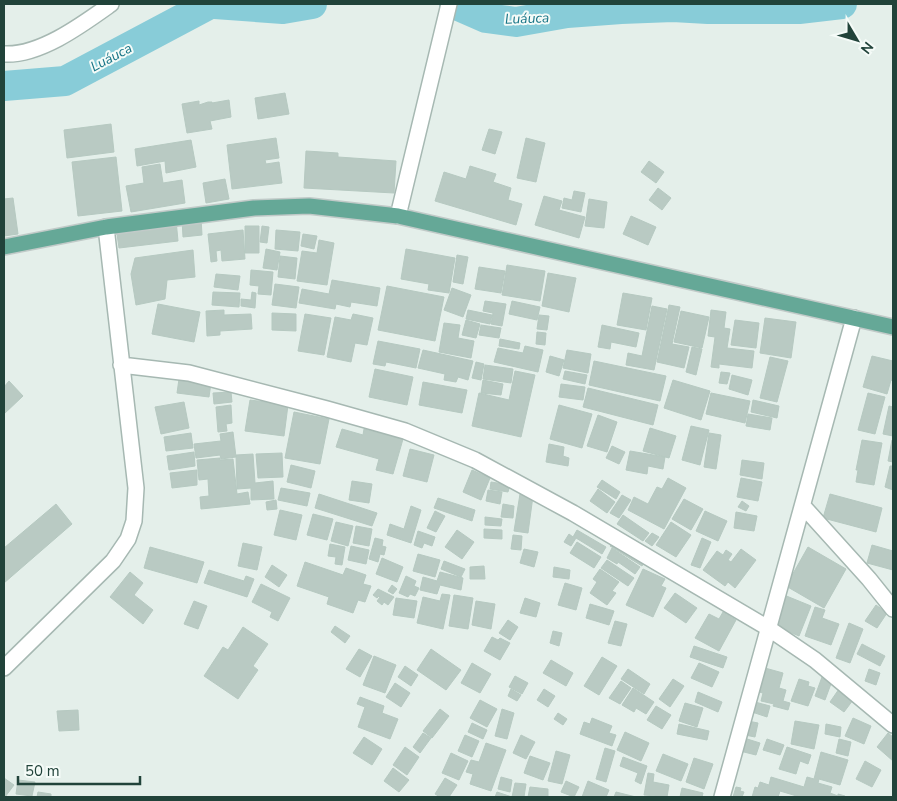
<svg xmlns="http://www.w3.org/2000/svg" width="897" height="801" font-family="'Nunito Sans',sans-serif">
	<style>
		.lines { fill: none; stroke-linecap: round; stroke-linejoin: round }
		.river { stroke: #88ccd8; stroke-width: 30 }
		.building { fill: #b9cac3; stroke: #b6c9c1 }
		.minor-casing { stroke: #a6b8b2; stroke-width: 18 }
		.major-casing { stroke: #c1cac8; stroke-width: 18 }
		.minor { stroke: #fff; stroke-width: 15 }
		.major { stroke: #65a897; stroke-width: 15 }
		.labels { text-anchor: middle; stroke-width: 4; stroke-linejoin: round; paint-order: stroke }
		.water-label { font-size: 14px; font-style: italic; fill: #157385; stroke: #f5fbf8 }
	</style>
	<rect width="100%" height="100%" fill="#e4efea"/>
	<g class="lines">
		<path class="river" d="M215,4L283,9L312,4
			M454,4L486,18L516,22L567,13L621,9L673,7L708,9H799L842,4
			M4,86L65,81L210,4"/>
	</g>
	<path class="building" d="M285,93L289,114L258,119L255,98Z
		M229,100L231,117L210,121L212,129L187,133L182,104L199,101V105L208,102H212V103Z
		M111,124L114,152L67,158L64,130Z
		M489,129L502,132L495,154L482,150Z
		M276,138L279,158L265,160L266,164L279,162L282,183L232,189L227,145Z
		M526,138L545,143L536,182L517,178Z
		M191,140L196,167L166,173L165,161L137,166L135,149Z
		M306,151L338,153V157L396,161L394,193L304,188Z
		M116,157L122,211L78,216L72,162Z
		M649,161L664,172L656,183L641,172Z
		M160,164L163,183L182,180L185,203L131,212L126,186L144,183L142,167Z
		M470,166L496,174L493,182L511,188L508,200L522,204L516,225L435,201L444,172L466,179Z
		M225,179L229,199L206,203L203,183Z
		M658,188L671,198L662,210L649,200Z
		M574,191L585,193L581,212L562,208L564,198L572,200Z
		M544,196L562,201L559,210L585,217L579,238L535,225Z
		M13,198L18,234L4,236V199Z
		M589,199L607,202L604,228L585,226Z
		M631,216L656,227L648,245L623,234Z
		M201,218L202,235L183,237L182,220Z
		M176,220L178,241L119,248L116,227Z
		M245,226H259V253H245Z
		M262,226L269,227L267,243L260,242Z
		M243,230L245,259L222,261L221,250L216,251L217,261L211,262L208,234Z
		M276,230L300,232L298,251L275,249Z
		M303,234L317,236L314,249L301,246Z
		M319,240L334,243L327,285L297,281L302,251L317,253Z
		M266,249L280,252L277,270L263,268Z
		M406,249L455,258L449,293L428,290L429,284L401,279Z
		M193,250L195,277L167,280L165,299L136,305L131,274L135,258Z
		M457,255L468,257L463,284L453,282Z
		M280,256L297,258L295,279L278,277Z
		M507,265L545,271L540,301L502,295Z
		M479,267L505,271L501,293L475,289Z
		M251,270L273,272L271,295L258,294L259,286L250,285Z
		M548,273L576,278L569,312L542,306Z
		M216,274L240,276L238,290L214,287Z
		M332,280L380,288L377,306L351,302L350,307L336,304L335,309L299,303L302,289L329,294Z
		M275,284L299,287L296,308L272,305Z
		M387,286L444,297L435,341L378,330Z
		M452,288L471,295L463,317L444,310Z
		M213,292L240,293L239,307L212,305Z
		M252,292L256,293L255,308L241,306V299L251,300Z
		M623,293L652,298L646,330L617,325Z
		M485,301L506,304L502,326L491,324L493,313L483,311Z
		M512,301L540,307L537,320L509,314Z
		M158,304L200,312L194,342L152,334Z
		M669,305L680,307L672,344L689,347L684,368L657,362Z
		M652,306L667,309L654,370L626,365L628,353L642,356Z
		M224,310V315L251,314L252,329L220,331V335L207,336L206,311Z
		M468,310L492,315L490,324L466,319Z
		M711,310L726,312L724,328L730,329L727,348L754,351L752,368L719,364V368L711,367L715,337L708,336Z
		M681,311L709,317L702,348L674,342Z
		M272,313L296,314V331L272,330Z
		M305,314L331,318L324,355L298,351Z
		M353,314L373,318L367,345L355,343L351,362L327,357L335,317L351,320Z
		M539,315L549,316L547,330L537,329Z
		M765,318L796,322L791,358L760,353Z
		M466,320L480,324L476,338L462,335Z
		M735,320L759,323L756,348L731,345Z
		M444,323L460,325L458,338L474,341L471,358L439,352Z
		M481,325L501,328L499,338L479,335Z
		M602,325L639,333L636,347L611,342L610,349L598,347Z
		M537,332L546,333L545,345L536,344Z
		M500,339L520,343L519,349L499,346Z
		M378,341L420,349L416,368L386,362L385,366L373,364Z
		M525,346L543,350L538,372L494,362L498,348L523,353Z
		M692,347L702,349L696,375L686,372Z
		M423,350L473,361L468,380L458,377L456,382L444,380L445,374L418,368Z
		M567,350L591,354L588,373L563,368Z
		M550,356L564,360L559,376L546,372Z
		M872,356L893,361V381L891,380L887,394L863,387Z
		M770,357L788,361L777,402L760,398Z
		M594,361L666,376L660,401L589,385Z
		M476,362L484,364L481,380L472,378Z
		M485,365L513,369L511,383L483,379Z
		M375,369L413,377L407,405L369,397Z
		M515,371L535,375L521,437L472,426L479,393L509,400Z
		M565,371L587,375L585,384L563,379Z
		M721,372L730,373L727,384L719,383Z
		M732,375L752,380L748,395L729,389Z
		M179,379L211,383L209,397L177,393Z
		M483,380L503,384L501,395L481,393Z
		M673,380L710,391L701,420L664,408Z
		M9,381L23,396L4,414V387Z
		M423,382L467,390L462,413L419,405Z
		M561,384L585,387L583,400L559,397Z
		M588,388L658,405L653,425L583,407Z
		M231,392L232,402L214,404L213,393Z
		M711,393L750,401L745,423L706,414Z
		M868,393L885,397L875,434L858,430Z
		M250,400L288,405L284,436L245,431Z
		M753,400L779,406L777,418L751,412Z
		M184,402L189,428L161,434L155,407Z
		M231,405L232,423L226,424L227,431L218,432L216,407Z
		M559,405L592,414L582,448L550,439Z
		M889,406L893,407V436L883,434Z
		M294,412L329,419L320,464L285,458Z
		M748,414L772,418L770,430L746,426Z
		M598,415L617,422L607,452L587,446Z
		M691,426L709,430L700,465L682,460Z
		M650,428L676,436L669,458L643,451Z
		M342,429L363,435L364,429L403,439L393,474L376,470L379,459L336,447Z
		M233,432L236,457L221,459L220,455L196,458L194,444L221,441L220,434Z
		M191,433L193,448L166,451L164,437Z
		M709,433L721,435L716,469L704,467Z
		M862,440L882,443L874,485L856,482L858,470H856Z
		M892,440H893V462L888,461Z
		M549,444L564,447L563,456L569,458L568,466L546,462Z
		M612,446L625,452L619,464L606,458Z
		M410,449L434,455L427,482L403,476Z
		M630,451L665,457L663,469L648,466L647,474L626,470Z
		M194,452L195,466L169,470L167,456Z
		M282,453L283,477L258,478L256,454Z
		M253,454L255,483L273,481L274,499L251,500V488L237,489L236,455Z
		M220,458V460L233,459L237,494L248,492L250,504L201,509L200,497L209,496L208,479L199,480L197,460Z
		M742,460L764,463L762,479L740,475Z
		M291,465L315,471L311,488L287,482Z
		M890,466H893V490L885,487Z
		M197,470V485L172,488L170,473Z
		M472,470L490,478L481,500L463,492Z
		M668,478L686,488L664,529L628,510L634,497L648,504L657,487L662,489Z
		M741,478L762,482L758,501L737,497Z
		M602,480L620,492L616,499L597,487Z
		M352,481L372,484L369,503L349,500Z
		M491,482L510,485L508,492L490,489Z
		M281,488L310,493L307,506L278,500Z
		M598,489L615,502L607,513L590,501Z
		M488,490L502,492L500,504L486,501Z
		M319,494L377,513L372,526L315,508Z
		M520,494L533,496L528,533L514,531Z
		M830,494L882,508L876,532L823,518Z
		M622,495L631,500L619,518L610,513Z
		M438,498L475,510L472,521L434,508Z
		M684,499L703,509L691,530L672,519Z
		M276,500L277,509L267,510L266,502Z
		M742,501L749,506L746,511L738,507Z
		M56,504L72,524L4,583V548Z
		M503,504L514,506L513,518L501,517Z
		M411,506L421,510L411,543L387,535L390,524L404,529Z
		M280,510L302,515L296,540L274,535Z
		M435,511L445,516L436,532L427,528Z
		M705,511L727,521L718,541L696,531Z
		M736,512L757,516L754,531L734,528Z
		M313,514L333,519L327,540L307,535Z
		M623,515L649,533L643,541L617,524Z
		M485,517L502,519L501,526L485,525Z
		M336,522L353,526L348,546L331,541Z
		M671,522L691,535L676,557L656,545Z
		M356,526L372,529L369,546L353,543Z
		M484,529L502,530V539L484,538Z
		M457,530L474,542L462,559L445,547Z
		M577,530L606,547L602,554L576,538L571,546L564,542L569,534L573,537Z
		M418,531L435,537L432,546L424,543L422,548L414,545Z
		M652,533L659,537L652,546L645,541Z
		M513,535L522,536L521,550L511,549Z
		M375,538L383,540L382,546L386,547L384,555L380,554L378,562L369,559Z
		M702,538L711,542L700,568L691,565Z
		M615,540L646,559L642,566L610,546Z
		M577,542L601,557L594,568L570,553Z
		M243,543L262,547L257,570L238,566Z
		M330,544L345,547L342,565L335,564L336,557L328,556Z
		M872,545L893,551V570L867,563Z
		M351,546L369,550L366,564L348,560Z
		M150,547L204,562L197,583L144,568Z
		M808,547L846,569L824,608L786,586Z
		M612,548L640,567L635,574L618,562L617,564L607,558Z
		M524,549L538,552L534,567L520,563Z
		M741,549L756,560L735,588L728,582L725,586L703,570L717,551L723,555L726,550L732,554L728,560L731,562Z
		M418,554L440,560L435,577L413,571Z
		M382,558L403,567L397,582L376,574Z
		M607,560L634,578L628,586L601,568Z
		M444,561L465,569L461,577L441,569Z
		M305,562L343,575L346,568L366,575L363,584L371,586L365,602L358,600L353,613L327,604L329,597L297,586Z
		M272,565L287,575L279,587L265,577Z
		M484,566L485,579H470V567Z
		M554,567L570,570L569,579L553,577Z
		M600,569L619,582L612,591L616,593L607,605L590,593L597,582L593,579Z
		M643,569L665,579L661,586L666,588L653,617L626,605Z
		M209,570L244,581L246,576L254,579L247,597L204,583Z
		M130,572L143,583L134,595L153,610L143,624L110,597Z
		M440,572L463,578L461,590L440,585L437,594L420,590L423,577L437,581Z
		M406,576L416,581L414,586L419,588L415,596L410,594L408,597L399,593Z
		M565,583L582,588L576,610L558,605Z
		M261,584L290,598L278,621L270,617L272,612L252,602Z
		M392,585L397,589L393,594L388,591Z
		M378,589L394,597L388,605L384,602L382,605L377,601L380,597L379,596L377,598L373,595Z
		M675,593L697,608L686,623L664,608Z
		M442,594L450,595L443,629L417,623L423,597L440,601Z
		M454,595L473,598L468,629L449,626Z
		M784,595L811,606L799,636L773,625Z
		M396,598L417,601L414,618L393,615Z
		M525,598L540,603L536,617L520,613Z
		M194,601L207,606L198,629L184,624Z
		M476,601L495,604L491,629L472,625Z
		M590,604L614,611L609,625L586,618Z
		M876,605L887,613L877,628L865,621Z
		M815,607L825,610L822,618L839,624L831,645L805,636Z
		M723,612L736,620L719,651L695,638L709,614L719,619Z
		M508,620L518,627L510,640L499,633Z
		M615,621L627,624L621,646L608,643Z
		M849,623L863,629L850,663L836,658Z
		M335,626L350,636L345,643L331,632Z
		M243,627L268,644L253,666L258,670L238,699L204,676L223,647L228,650Z
		M553,631L562,633L559,646L550,643Z
		M492,637L498,640L500,638L510,643L500,660L484,651Z
		M862,644L885,656L880,666L857,654Z
		M694,646L727,657L723,668L690,657Z
		M359,649L372,656L360,677L346,669Z
		M431,649L461,670L446,690L417,670Z
		M374,656L396,665L385,693L363,685Z
		M602,657L617,666L599,695L584,686Z
		M551,660L573,673L566,686L543,673Z
		M472,663L491,674L480,693L461,683Z
		M699,663L719,672L712,687L691,678Z
		M405,666L418,675L411,686L398,677Z
		M765,668L783,673L779,688L786,690L783,701L790,703L788,710L773,706L774,704L761,701L763,693L759,692Z
		M628,669L650,684L644,694L621,679Z
		M869,669L880,673L876,685L865,681Z
		M515,676L528,683L522,694L509,687Z
		M822,677L832,681L825,700L815,696Z
		M673,679L684,686L670,707L659,699Z
		M799,679L809,682L808,686L815,688L808,706L791,701Z
		M621,681L631,688L620,704L609,698Z
		M395,683L410,693L401,707L386,697Z
		M633,688L654,702L646,714L636,708L634,712L622,705Z
		M511,689L521,695L517,701L508,696Z
		M544,689L555,696L548,707L537,700Z
		M839,689L853,700L844,712L830,702Z
		M698,692L722,702L718,712L695,702Z
		M360,697L384,706L382,713L398,719L390,739L358,727L365,707L357,704Z
		M480,700L497,709L487,727L470,718Z
		M755,702L770,706L767,717L752,712Z
		M685,703L703,708L697,727L679,721Z
		M656,706L671,715L662,729L647,720Z
		M440,709L449,716L432,738L423,731Z
		M502,709L514,713L507,739L495,736Z
		M78,710L79,730L59,731L57,711Z
		M558,713L567,719L563,725L554,719Z
		M592,718L612,726L609,733L616,735L612,746L580,734L584,722L590,724Z
		M853,718L871,726L864,744L845,736Z
		M748,721L758,723L755,737L745,735Z
		M795,721L819,725L814,749L791,744Z
		M472,723L487,730L483,739L468,732Z
		M679,724L709,731L707,740L677,734Z
		M826,724L841,727L840,737L825,734Z
		M625,732L649,743L641,761L617,750Z
		M423,733L431,738L420,753L413,747Z
		M888,733L893,737V761L877,747Z
		M465,735L479,741L472,757L458,751Z
		M521,735L535,742L526,759L513,753Z
		M364,737L382,749L372,765L353,753Z
		M744,738L760,743L756,755L740,751Z
		M767,739L784,745L780,755L763,750Z
		M839,739L851,742L848,756L836,753Z
		M486,743L506,750L491,791L470,784L473,774L466,772L471,760L479,762Z
		M405,747L419,757L407,775L393,765Z
		M787,747L811,755L808,764L800,761L796,774L779,769Z
		M605,748L615,751L606,782L596,779Z
		M556,751L570,755L562,784L548,781Z
		M821,752L848,760L840,785L819,779L818,783L832,787L830,793L838,796V794L845,796V797H800L780,791L778,797H752L755,787L758,788L760,782L769,785L771,777L804,787L807,777L814,779Z
		M451,753L468,761L459,780L442,773Z
		M663,754L688,764L681,781L656,771Z
		M530,756L550,763L543,780L524,773Z
		M623,757L647,766L641,784L635,781L638,773L620,766Z
		M694,758L713,764L704,789L686,782Z
		M865,761L881,770L872,787L856,779Z
		M393,768L409,780L399,792L384,781Z
		M648,773L654,774L653,782L669,785L667,797L644,795Z
		M501,777L512,780L510,792L498,789Z
		M4,778L14,785L5,797H4Z
		M445,778L457,785L449,797H440L435,794Z
		M18,780L35,782L32,796L16,794Z
		M566,781L579,787L574,797L561,792Z
		M588,781L609,790L606,797H582Z
		M515,783L526,784L524,797H512Z
		M530,787L548,789V797H528Z
		M736,787L741,788L740,791L744,792L742,797H733Z
		M682,788L703,793L702,797H680Z
		M38,792L51,794V797H37Z
		M497,792L512,797H495Z
		M616,792L636,797H614Z"/>
	<g class="lines">
		<defs>
			<path id="minor" d="M4,54C40,56 83,24 111,4
				M398,216L449,4
				M121,365L189,373L327,409L405,431L475,460L573,513L768,628L815,660L893,725
				M803,506L869,579L893,609
				M4,668L113,561L128,539L134,521L136,488L106,227
				M722,797L854,318"/>
			<path id="major" d="M4,247L106,227L254,208L309,206L398,216L893,327"/>
		</defs>
		<use href="#minor" class="minor-casing"/>
		<use href="#major" class="major-casing"/>
		<use href="#minor" class="minor"/>
		<use href="#major" class="major"/>
	</g>
	<g class="labels">
		<g class="water-label">
			<text transform="translate(527 18) rotate(-2)" y="5">Luáuca</text>
			<text transform="translate(111 57) rotate(-28)" y="5">Luáuca</text>
		</g>
	</g>
	<rect width="897" height="801" fill="none" stroke="#21433a" stroke-width="10"/>
	<g transform="translate(857 40) rotate(128)" stroke="#f5fbf8" stroke-width="4" paint-order="stroke">
	<path d="M0-4L9 19L0 12L-9 19Z" fill="#21433a"/>
	<text y="-8" font-size="14" font-weight="bold" text-anchor="middle" fill="#21433a">N</text>
	</g>
	<path d="M18 776v8h122v-8" fill="none" stroke="#21433a" stroke-width="2.5"/>
	<text x="25" y="776" font-size="15" fill="#21433a" stroke="#f5fbf8" stroke-width="4" paint-order="stroke">50 m</text>
</svg>
